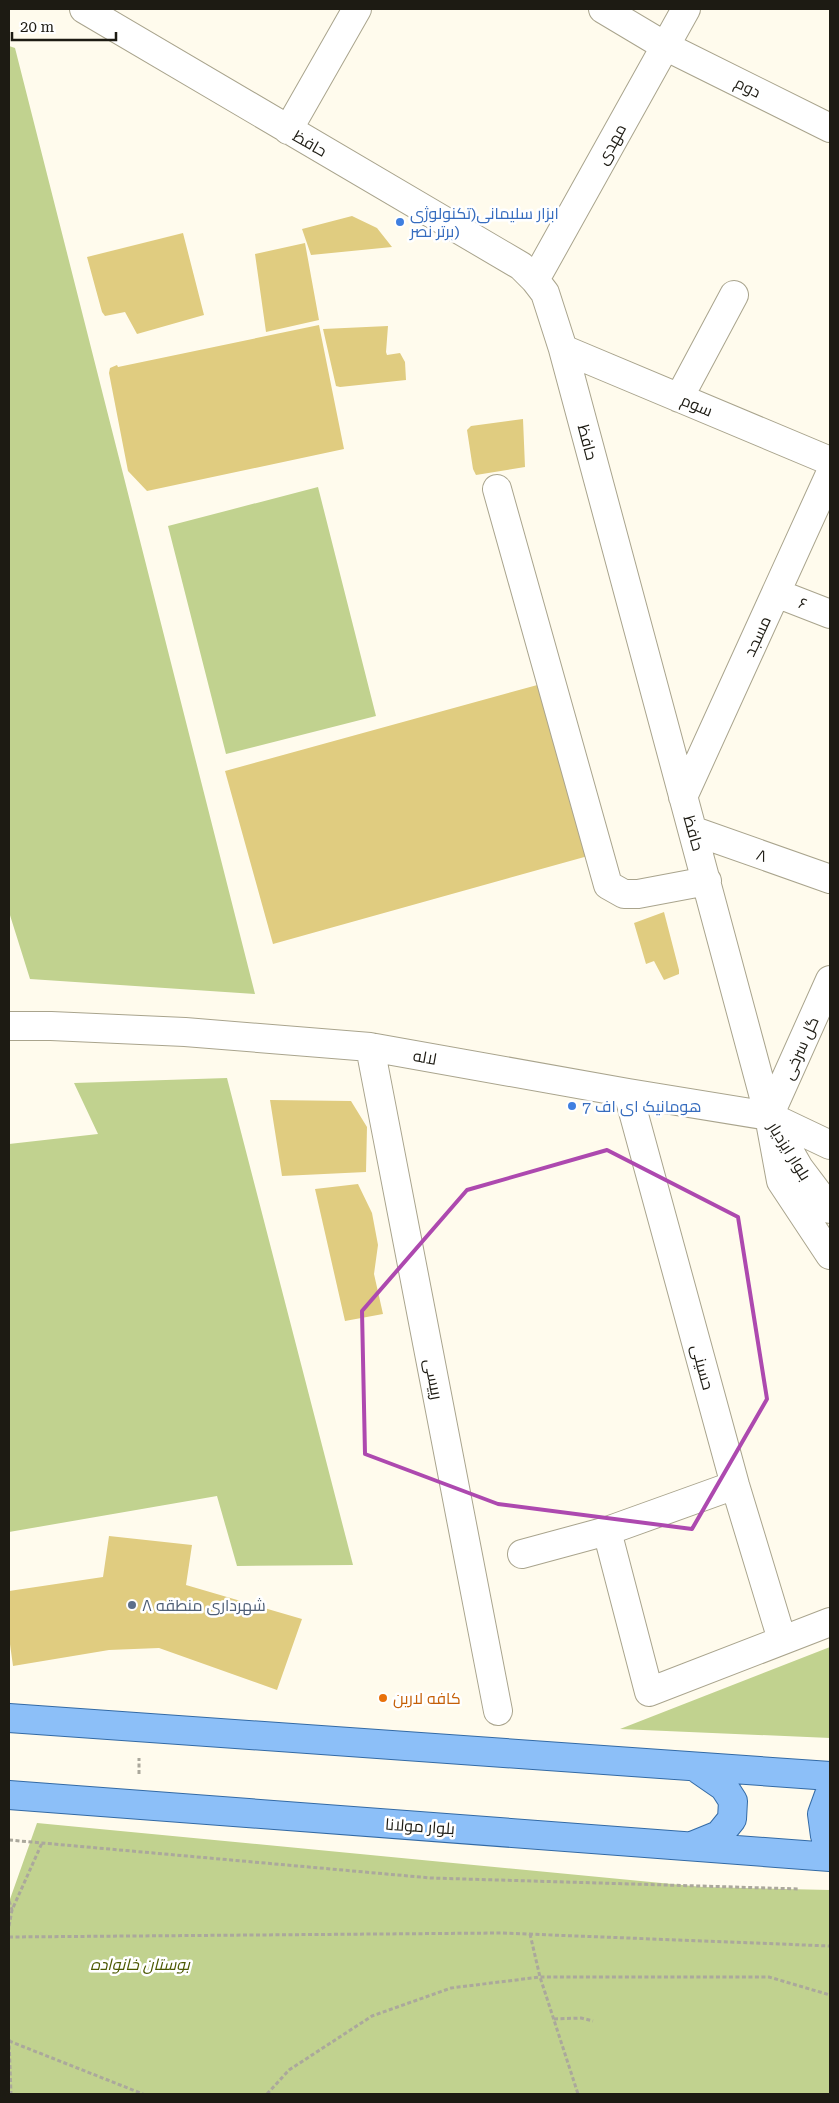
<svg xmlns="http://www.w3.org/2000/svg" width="839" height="2103" font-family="'Roboto Serif',Cairo,serif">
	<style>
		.green { fill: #c1d28f }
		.building { fill: #e0cc80 }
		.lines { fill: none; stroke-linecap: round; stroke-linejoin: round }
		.minor-casing { stroke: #a9a48d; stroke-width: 30 }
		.major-casing { stroke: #336aa5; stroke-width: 30 }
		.path { stroke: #aba89c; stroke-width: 3; stroke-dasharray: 4 2.5; stroke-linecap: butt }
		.minor { stroke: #fff; stroke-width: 28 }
		.major { stroke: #8cbff8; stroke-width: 28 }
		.marked { fill: none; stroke: #ad49af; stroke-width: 4; stroke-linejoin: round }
		.shop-dot { fill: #3f7fe0; stroke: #fff; stroke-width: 2 }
		.service-dot { fill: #5c6f8a; stroke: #fff; stroke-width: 2 }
		.food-dot { fill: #e8710a; stroke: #fff; stroke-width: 2 }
		.labels { text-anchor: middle; stroke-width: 5; stroke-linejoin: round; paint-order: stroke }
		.street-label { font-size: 16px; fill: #1d1b13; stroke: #fff }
		.shop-label { font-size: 16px; fill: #366cbe; stroke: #fff; text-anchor: start }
		.service-label { font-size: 16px; fill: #4e5e75; stroke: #fff; text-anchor: start }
		.food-label { font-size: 16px; fill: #c56008; stroke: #fff; text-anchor: start }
		.park-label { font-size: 16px; font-style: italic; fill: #4b5800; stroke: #fff }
	</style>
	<rect width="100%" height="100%" fill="#fffbed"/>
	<path class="green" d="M9,46L15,48L255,994L30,979L9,912Z
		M318,487L376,716L226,754L168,526Z
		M227,1078L353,1565L237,1566L217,1496L9,1532V1144L98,1134L74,1083Z
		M830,1647V1738L620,1729Z
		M37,1823L703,1887L830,1890V2094H9V1902Z"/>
	<path class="building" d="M352,216L377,228L392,247L311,255L302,229Z
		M183,233L204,315L137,334L125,312L105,316L102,312L87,257Z
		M305,243L319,320L266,332L255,254Z
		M319,325L344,449L147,491L128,471L109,373L110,368L117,365L118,367Z
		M388,326L386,352L387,355L400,353L405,362L406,380L340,387L336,386L323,329Z
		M523,419L525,467L476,475L473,469L467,430L471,426Z
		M541,684L588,856L273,944L225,771Z
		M664,912L679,970V974L664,980L654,961L646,964L634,923Z
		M270,1100L351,1101L367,1127L366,1172L282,1176Z
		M358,1184L372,1213L378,1245L374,1274L383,1314L345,1321L315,1189Z
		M109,1536L192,1545L186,1585L302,1619L277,1690L159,1648L109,1650L13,1666L9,1637V1591L103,1577Z"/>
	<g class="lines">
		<defs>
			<path id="minor" d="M84,9L521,266L535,280L545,293L563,349L769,1116L781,1181L830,1255
				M603,9L665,46L830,128
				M288,130L357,9
				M535,280L686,9
				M563,349L830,461
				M679,398L734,295
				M497,489L608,885L624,894H638L707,881
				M776,593L830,614
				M683,797L830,474
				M694,831L830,879
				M9,1026H51L185,1032L370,1047L628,1093L769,1116L830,1145
				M370,1047L498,1711
				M628,1093L735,1485L782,1640
				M769,1116L830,980
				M780,1135L799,1168L830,1209
				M607,1531L649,1692L830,1622
				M522,1554L607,1531L735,1485"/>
			<path id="major" d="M9,1718L830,1776
				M830,1792L822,1814L825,1836L830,1841
				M9,1795L830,1857
				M692,1846L719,1835L732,1819L733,1801L724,1787L695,1767"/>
		</defs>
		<use href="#minor" class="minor-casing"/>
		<use href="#major" class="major-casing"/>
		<path class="path" d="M139,1774V1758
			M9,1840L431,1878L800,1889
			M9,1901L12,1910
			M9,1926L12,1910L42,1843
			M530,1934L540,1977L578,2094
			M9,1937L501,1933L830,1946
			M554,2019L581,2018L593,2021
			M9,2039L11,2094
			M9,2041L143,2094
			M267,2094L289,2070L372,2016L451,1988L540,1977H769L830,1995"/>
		<use href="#minor" class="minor"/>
		<use href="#major" class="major"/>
	</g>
	<path class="marked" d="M607,1150L738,1217L767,1399L692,1529L498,1504L365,1454L362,1311L467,1190Z"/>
	<g class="shop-dot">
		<circle cx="400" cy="222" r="5"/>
		<circle cx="572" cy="1106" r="5"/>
	</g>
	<circle class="service-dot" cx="132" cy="1605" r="5"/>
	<circle class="food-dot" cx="383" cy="1698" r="5"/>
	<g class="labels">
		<g class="street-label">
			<text transform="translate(748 87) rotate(27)" y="6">دوم</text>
			<text transform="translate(310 143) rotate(30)" y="6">حافظ</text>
			<text transform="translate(611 144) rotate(-61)" y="6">مهدی</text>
			<text transform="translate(697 405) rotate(23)" y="6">سوم</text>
			<text transform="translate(588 442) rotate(75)" y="6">حافظ</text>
			<text transform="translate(803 603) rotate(22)" y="6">۶</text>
			<text transform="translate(757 636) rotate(-65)" y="6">مسجد</text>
			<text transform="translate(694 833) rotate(74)" y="6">حافظ</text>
			<text transform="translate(762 855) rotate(19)" y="6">۸</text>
			<text transform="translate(800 1048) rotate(-66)" y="6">گل سرخی</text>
			<text transform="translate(425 1057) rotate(10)" y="6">لاله</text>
			<text transform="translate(790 1151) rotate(58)" y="6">بلوار ایزدیار</text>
			<text transform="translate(703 1367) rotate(75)" y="6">حسینی</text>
			<text transform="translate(434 1379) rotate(79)" y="6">رییسی</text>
			<text transform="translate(420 1826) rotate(4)" y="6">بلوار مولانا</text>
		</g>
		<g class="shop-label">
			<text x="410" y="219">ابزار سلیمانی(تکنولوژی<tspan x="410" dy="18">برتر نصر)</tspan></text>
			<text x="582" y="1112">هومانیک ای اف 7</text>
		</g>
		<g class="service-label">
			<text x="142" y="1611">شهرداری منطقه ۸</text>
		</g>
		<g class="food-label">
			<text x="393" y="1704">کافه لارین</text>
		</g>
		<g class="park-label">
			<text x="140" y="1970">بوستان خانواده</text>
		</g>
	</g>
	<rect width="839" height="2103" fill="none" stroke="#1d1b13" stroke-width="20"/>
	<path d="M12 32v8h104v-8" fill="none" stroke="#1d1b13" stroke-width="2.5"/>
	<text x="20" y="32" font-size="15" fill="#1d1b13" stroke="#ffffff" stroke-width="4" paint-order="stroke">20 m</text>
</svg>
